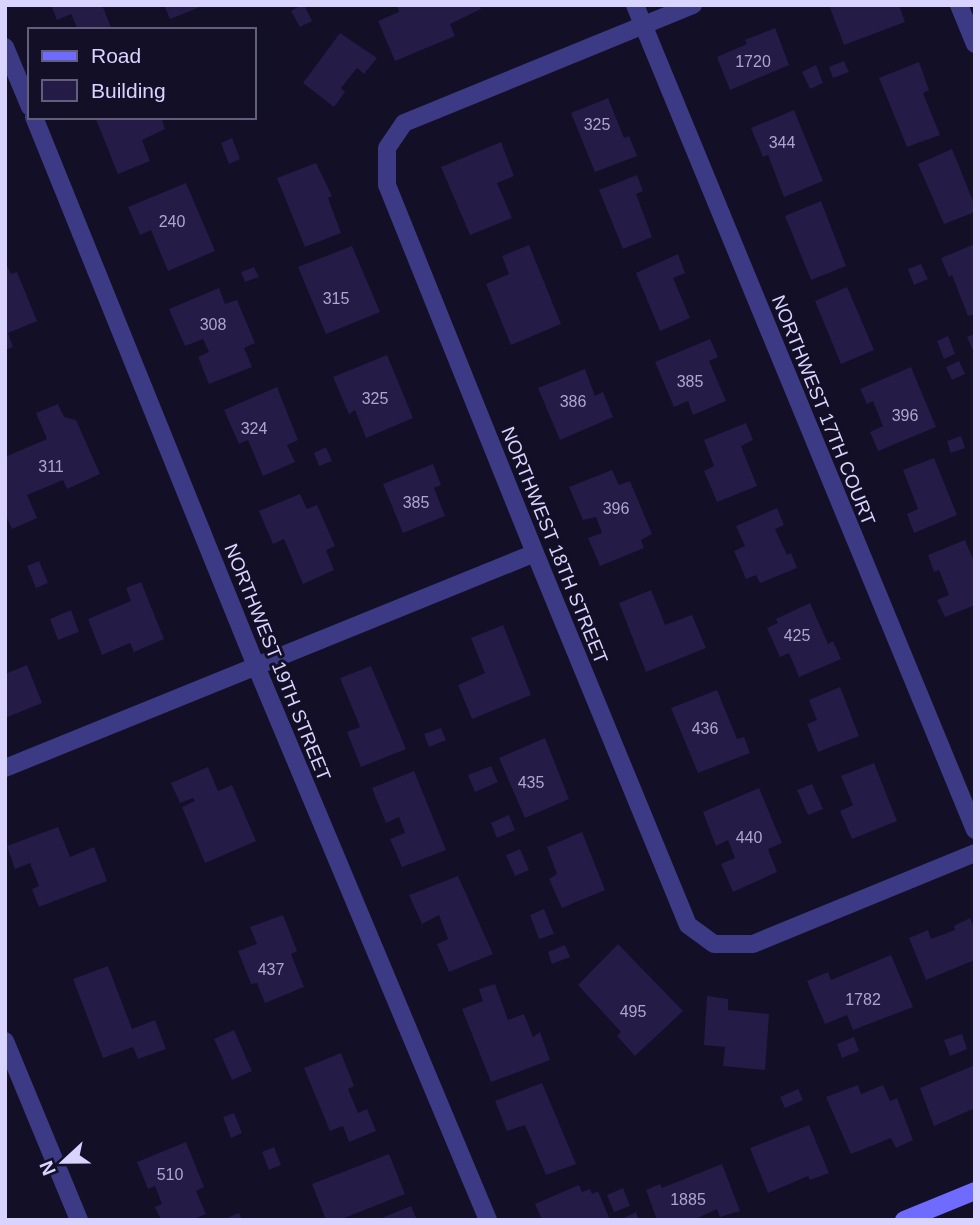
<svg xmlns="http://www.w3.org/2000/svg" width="980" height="1225" font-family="Arial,sans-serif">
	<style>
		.building { fill: #241b47 }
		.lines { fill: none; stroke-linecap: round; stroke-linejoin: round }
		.street { stroke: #3d3a85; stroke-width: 18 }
		.secondary { stroke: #6f6bff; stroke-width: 18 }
		.labels { text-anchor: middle; stroke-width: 6; stroke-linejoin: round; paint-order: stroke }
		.number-label { font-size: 16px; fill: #aca6d1 }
		.street-label { font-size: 19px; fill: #d9d4ff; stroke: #130f26 }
	</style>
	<rect width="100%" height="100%" fill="#130f26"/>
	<path class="building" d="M51,5H102L112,30H78L71,14L57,20Z
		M164,5H205L170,19Z
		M301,5H304L312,21L300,27L291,11Z
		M397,5H479L481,9L450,24L455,36L395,61L378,21L399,12Z
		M829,5H899L905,22L844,45Z
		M775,28L789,65L730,90L717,57L747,44L745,40Z
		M340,33L377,58L364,74L357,68L341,88L345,92L334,107L303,83Z
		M844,61L849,72L833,78L829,67Z
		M919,62L929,90L923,93L940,135L907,147L879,78Z
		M816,65L823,83L810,89L802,72Z
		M608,98L624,138L629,136L637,156L595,172L571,113Z
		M794,110L823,181L784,197L768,155L763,157L751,128Z
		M95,117H161L165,129L142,140L150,161L118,174Z
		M232,138L240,159L229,164L221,143Z
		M501,142L514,176L497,183L512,218L470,235L441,167Z
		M952,149L975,206V212L944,224L918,164Z
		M316,163L332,196L328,198L341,233L305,247L277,178Z
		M637,175L643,191L636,194L652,237L623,249L599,190Z
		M186,183L215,251L168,271L151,230L140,235L128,207Z
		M821,201L846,266L811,280L785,216Z
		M975,244V314L968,316L952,275L949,277L941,258Z
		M529,245L561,324L511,345L486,284L509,274L502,256Z
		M352,246L380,312L326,334L298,267Z
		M678,254L685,273L673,278L690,318L660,331L636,273Z
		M5,261L11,274L17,272L37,321L8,333L13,347L5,350Z
		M921,264L928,279L914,285L908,269Z
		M254,267L259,277L245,282L241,272Z
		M847,287L874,350L841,364L815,301Z
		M219,288L225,304L237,300L255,343L244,348L252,367L209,384L198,357L209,352L203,339L185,346L169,309Z
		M975,334V355L967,337Z
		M948,336L955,354L944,359L937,341Z
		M710,339L718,357L709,361L726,401L693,415L688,401L674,407L655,362Z
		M387,355L413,418L366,438L355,410L349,414L333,377Z
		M959,361L965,374L952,380L946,367Z
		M911,367L936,427L878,451L870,432L883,426L873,401L867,404L860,389Z
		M585,369L595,396L603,392L613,417L560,440L538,388Z
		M277,387L298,440L287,445L295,462L263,476L248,440L239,444L224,410Z
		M58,404L64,417L76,420L100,474L67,489L63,480L27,495L37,518L12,529L5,514V457L47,439L36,413Z
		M746,423L753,440L741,446L757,486L717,502L704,471L714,466L704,440Z
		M961,436L965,448L951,453L947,441Z
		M326,447L332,461L319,466L314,453Z
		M934,458L957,515L914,533L907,514L918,509L903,470Z
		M433,464L441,485L434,488L445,516L403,533L383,484Z
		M612,470L619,485L630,481L652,534L641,540L644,548L600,566L588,538L602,533L596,517L583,520L569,487Z
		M300,494L307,509L317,505L335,546L326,550L334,570L303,584L284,539L273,544L259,511Z
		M777,508L784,525L775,529L787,555L791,553L797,568L760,583L756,575L746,579L734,551L745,546L736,526Z
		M965,540L975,564V605L945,617L937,600L949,595L939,570L934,572L928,555Z
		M39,561L48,583L36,588L27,566Z
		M141,582L164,639L134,652L130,643L102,655L88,619L131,601L126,588Z
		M651,590L665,625L692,615L706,648L646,672L619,603Z
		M810,603L828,644L833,641L841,659L799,677L789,653L780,657L767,628L778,623L776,619Z
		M71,610L79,632L58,640L50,619Z
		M503,625L531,695L472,719L458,685L485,673L471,638Z
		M27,665L42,703L5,718V674Z
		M371,666L406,749L361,767L347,732L360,727L340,678Z
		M840,687L859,736L818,752L807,724L817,720L809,700Z
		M717,690L737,739L744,737L750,753L698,773L671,708Z
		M441,728L446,740L429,747L424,734Z
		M545,738L569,799L525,818L499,758Z
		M874,763L897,821L852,839L840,811L853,805L841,776Z
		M491,766L498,782L475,792L468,775Z
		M208,767L218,791L232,785L256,841L205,863L182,807L195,801L193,798L180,803L171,783Z
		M414,771L446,850L402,867L390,839L405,833L399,817L386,823L372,788Z
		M812,784L823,809L808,815L797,790Z
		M759,788L782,843L768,849L777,872L733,892L721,864L735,858L728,840L716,846L703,812Z
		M509,815L515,830L497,838L491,823Z
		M58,827L70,857L94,847L107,881L39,907L32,889L39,886L30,863L15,869L7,846Z
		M582,832L605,890L562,908L549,879L557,874L547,847Z
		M520,849L529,870L515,876L506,855Z
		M458,876L493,954L449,972L437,944L448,939L439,915L422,924L409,895Z
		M544,909L554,934L539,939L530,915Z
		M283,915L297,951L291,954L304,987L265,1003L257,983L251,984L238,951L257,944L250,927Z
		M970,918L975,930V960L926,980L909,938L928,930L931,939L955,930L954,926Z
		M618,944L683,1011L635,1056L617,1036L621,1032L578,985Z
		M565,945L570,957L552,964L548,952Z
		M891,955L913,1007L853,1030L847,1015L825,1024L807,981L828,972L831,980Z
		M108,966L132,1029L155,1020L166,1049L138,1059L133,1047L103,1058L73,979Z
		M495,984L508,1020L524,1014L533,1037L540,1032L550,1060L491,1082L462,1009L483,1001L479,989Z
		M707,996L728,999V1010L769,1014L765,1070L723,1066L725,1047L704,1045Z
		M234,1030L252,1071L232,1080L214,1039Z
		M962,1034L967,1049L950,1056L944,1040Z
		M854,1037L859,1051L842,1058L837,1044Z
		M341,1053L354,1086L348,1089L358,1113L367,1109L376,1131L349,1142L343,1126L330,1131L304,1068Z
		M975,1065V1113L973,1109L934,1126L920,1088Z
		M542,1083L576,1164L546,1175L525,1125L507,1131L495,1101Z
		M858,1085L861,1094L883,1085L890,1101L897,1098L913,1140L896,1148L891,1138L851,1154L826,1097Z
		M798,1089L803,1100L785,1108L780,1097Z
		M234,1113L242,1133L231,1138L223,1117Z
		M809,1125L829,1173L810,1180L808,1176L768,1193L750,1148Z
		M186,1142L204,1187L196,1191L206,1214L192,1220H161L155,1207L162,1204L155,1186L148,1189L137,1162Z
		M274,1147L281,1165L269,1170L262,1152Z
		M389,1154L405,1194L339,1220H326L312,1184Z
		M722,1164L740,1211L720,1217L717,1209L693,1220H657L646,1190L660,1184L662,1188Z
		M579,1185L582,1192L590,1189L592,1194L598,1191L610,1220H542L535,1204Z
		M623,1188L630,1206L614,1212L607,1195Z
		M411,1206L417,1220H377Z
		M636,1212L639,1220H620Z
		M239,1213L242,1220H222Z"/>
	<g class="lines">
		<path class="street" d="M635,5L975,830
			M693,5L404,123L387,148V185L535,553L688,925L714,944H753L975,853
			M959,5L975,44
			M5,47L30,107
			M34,117L256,666L488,1220
			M5,768L535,553
			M5,1041L79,1220"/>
		<path class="secondary" d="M904,1220L975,1191"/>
	</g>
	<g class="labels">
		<g class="number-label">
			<text x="753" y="67">1720</text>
			<text x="597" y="130">325</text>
			<text x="782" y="148">344</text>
			<text x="172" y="227">240</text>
			<text x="336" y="304">315</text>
			<text x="213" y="330">308</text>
			<text x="690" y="387">385</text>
			<text x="375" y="404">325</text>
			<text x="573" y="407">386</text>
			<text x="905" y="421">396</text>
			<text x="254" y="434">324</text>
			<text x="51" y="472">311</text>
			<text x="416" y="508">385</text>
			<text x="616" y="514">396</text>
			<text x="797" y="641">425</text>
			<text x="705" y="734">436</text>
			<text x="531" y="788">435</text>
			<text x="749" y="843">440</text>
			<text x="271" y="975">437</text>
			<text x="863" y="1005">1782</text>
			<text x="633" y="1017">495</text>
			<text x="170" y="1180">510</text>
			<text x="688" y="1205">1885</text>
		</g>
		<g class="street-label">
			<text transform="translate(824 410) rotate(68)" y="7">NORTHWEST 17TH COURT</text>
			<text transform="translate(555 545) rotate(68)" y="7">NORTHWEST 18TH STREET</text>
			<text transform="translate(278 662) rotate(68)" y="7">NORTHWEST 19TH STREET</text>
		</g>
	</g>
	<rect width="980" height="1225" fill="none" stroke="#d9d4ff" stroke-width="14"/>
	<rect x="28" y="28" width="228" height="91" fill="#130f26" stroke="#625e7d" stroke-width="2"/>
	<rect x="42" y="51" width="35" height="10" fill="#6f6bff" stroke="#625e7d" stroke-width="2"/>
	<text x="91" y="63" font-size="21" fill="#d9d4ff">Road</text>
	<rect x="42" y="80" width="35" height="21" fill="#241b47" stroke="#625e7d" stroke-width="2"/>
	<text x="91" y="98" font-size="21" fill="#d9d4ff">Building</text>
	<g transform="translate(63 1162) rotate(248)" stroke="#130f26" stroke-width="5" paint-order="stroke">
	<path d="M0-5L12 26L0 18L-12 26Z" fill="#d9d4ff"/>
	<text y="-10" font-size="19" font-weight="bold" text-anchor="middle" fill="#d9d4ff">N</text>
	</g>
</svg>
